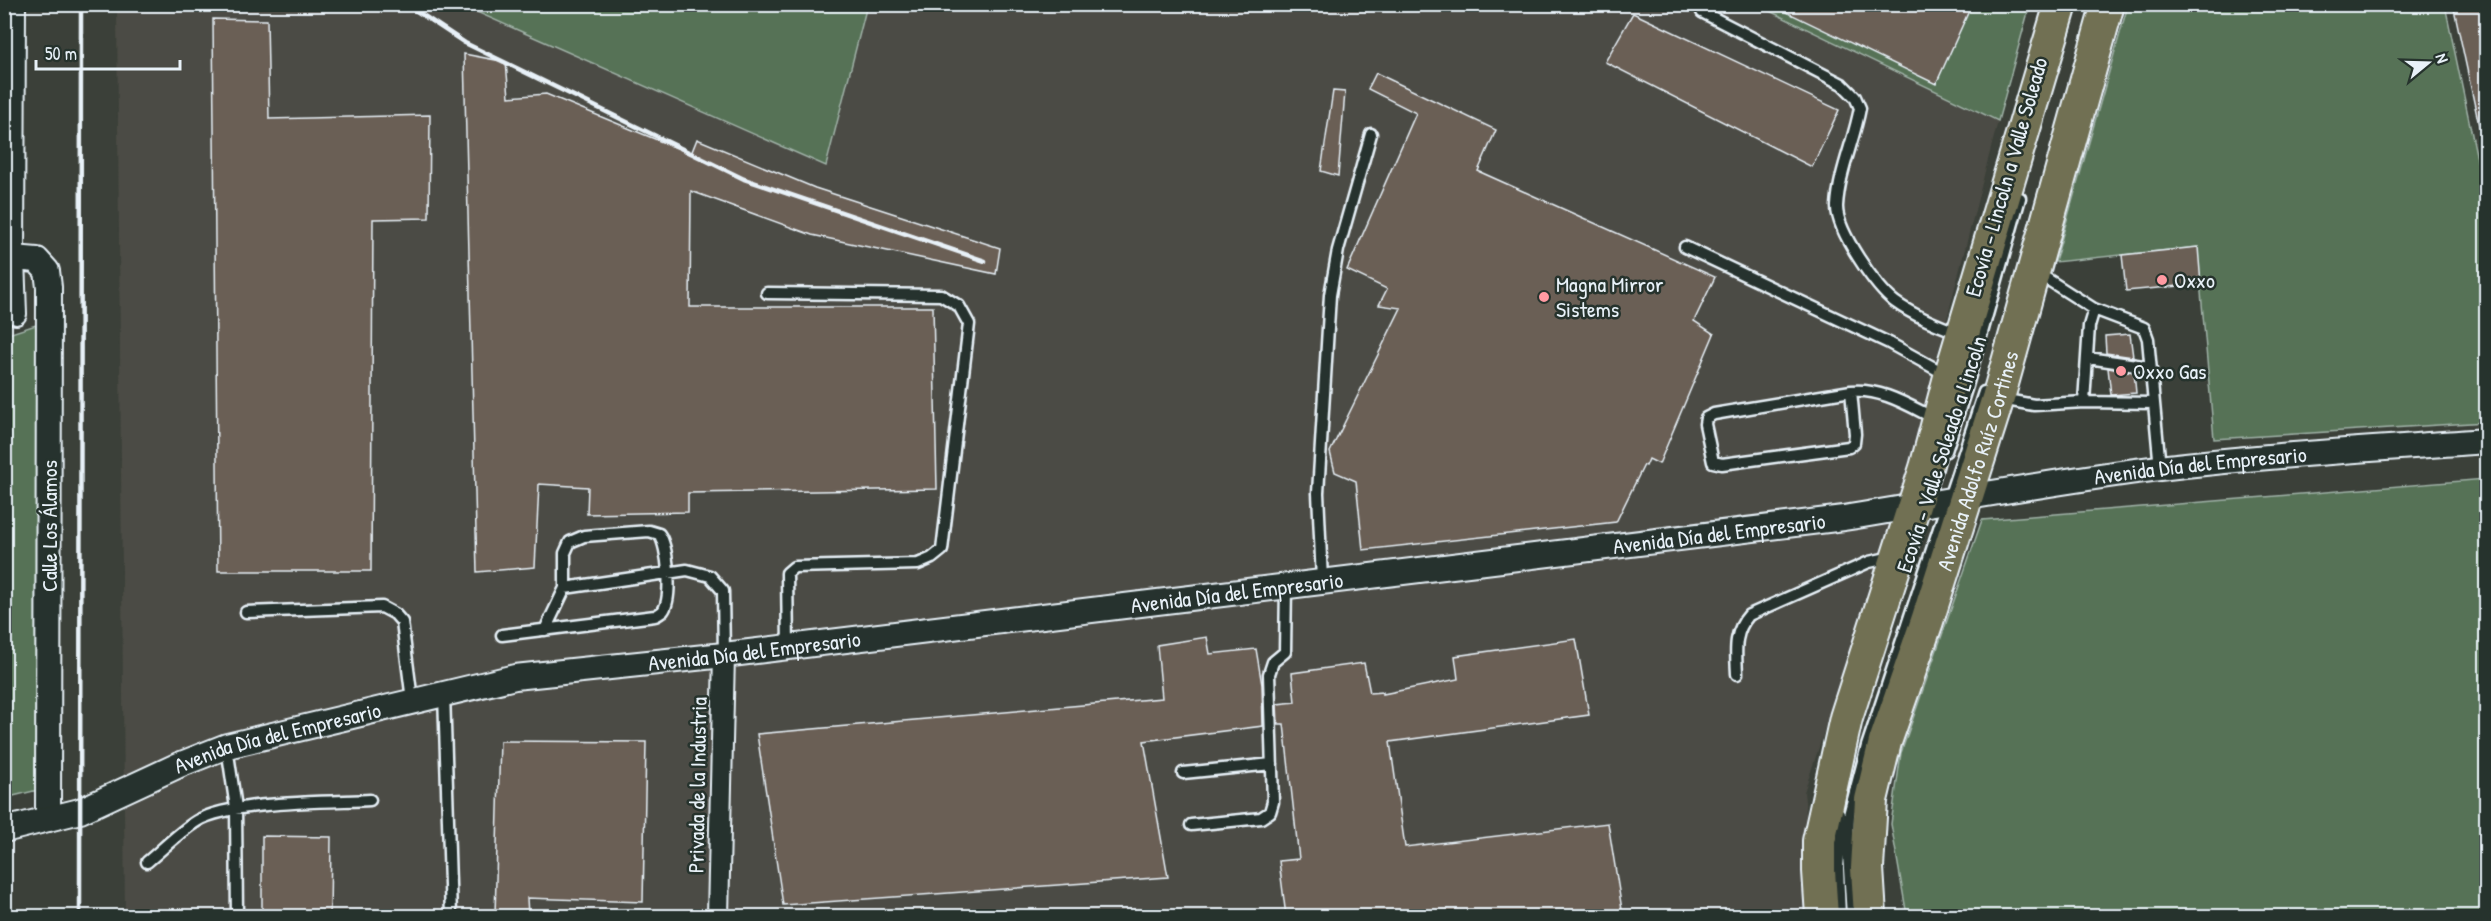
<svg xmlns="http://www.w3.org/2000/svg" width="2491" height="921" font-family="'Patrick Hand',sans-serif">
	<style>
		.built { fill: #4c4c45 }
		.green { fill: #577257; stroke: #a0b2a8; stroke-width: 1.5 }
		.building { fill: #6b5f55; stroke: #e8f1f8; stroke-width: 1.5 }
		.lines { fill: none; stroke-linecap: round; stroke-linejoin: round }
		.service-casing { stroke: #e8f1f8; stroke-width: 15 }
		.minor-casing { stroke: #e8f1f8; stroke-width: 24 }
		.tertiary-casing { stroke: #e8f1f8; stroke-width: 28 }
		.primary-casing { stroke: #e8f1f8; stroke-width: 36 }
		.service { stroke: #26332d; stroke-width: 10 }
		.minor { stroke: #26332d; stroke-width: 20 }
		.tertiary { stroke: #26332d; stroke-width: 24 }
		.primary { stroke: #716f52; stroke-width: 32 }
		.rail { stroke: #e8f1f8; stroke-width: 4.5 }
		.poi-dot { fill: #ff9aa2; stroke: #26332d; stroke-width: 2 }
		.labels { text-anchor: middle; stroke-width: 5; stroke-linejoin: round; paint-order: stroke }
		.street-label { font-size: 22px; fill: #e8f1f8; stroke: #26332d }
		.poi-label { font-size: 22px; fill: #e8f1f8; stroke: #26332d; text-anchor: start }
	</style>
	<rect width="100%" height="100%" fill="#3b4039"/>
	<filter id="ink" filterUnits="userSpaceOnUse"><feTurbulence type="fractalNoise" baseFrequency=".0167" numOctaves="2"/><feDisplacementMap in="SourceGraphic" scale="12" xChannelSelector="R" yChannelSelector="G"/><feConvolveMatrix kernelMatrix="1 2 1 2 8 2 1 2 1" color-interpolation-filters="sRGB"/></filter>
	<g filter="url(#ink)">
		<path class="built" d="M867,4L1757,5L1998,121L1896,516L1804,792L1816,916H125L117,5H461L826,166Z"/>
		<path class="green" d="M461,5H867L826,166Z
			M1757,5H2030L1998,121Z
			M2128,5H2445L2486,202V422L2214,439L2197,247L2055,262Z
			M42,323L38,790L5,798V335Z
			M2486,479V916H1907L1891,824L1901,753L1982,520Z"/>
		<path class="building" d="M1770,4H1972L1936,84Z
			M2453,4H2487V129L2480,130Z
			M1633,13L1839,110L1812,167L1605,62Z
			M213,19L267,20L269,119L430,115L429,218L373,219L371,571H218Z
			M464,54L506,62L509,97L546,94L691,154L697,139L815,188L1000,248L996,274L812,235L691,191L690,307H933L937,489L688,493V512L587,514L588,487L539,484L535,567L477,572Z
			M1376,73L1496,130L1478,171L1715,277L1694,321L1714,334L1659,464L1649,459L1646,466L1644,465L1616,522L1363,550L1356,481L1335,472L1330,452L1401,308L1379,305L1387,289L1347,270L1416,113L1368,89Z
			M1333,91L1345,92L1338,176L1321,171Z
			M2198,247L2201,284L2126,291L2122,255Z
			M2130,334L2133,357L2106,353L2105,336Z
			M2108,368L2134,372L2136,393L2111,395Z
			M1207,637L1210,654L1256,649L1262,685L1263,726L1144,741L1168,877L783,905L757,734L1162,698L1157,645Z
			M1576,639L1589,715L1390,742L1405,847L1608,823L1623,916H1286L1279,861L1299,859L1284,724H1278L1277,704L1295,702L1292,673L1364,663L1370,693L1383,692V694L1458,679L1455,656Z
			M500,741L646,742L643,902L527,898L528,915H495Z
			M262,836L331,837L330,916H262Z"/>
		<g class="lines">
			<defs>
				<path id="service" d="M1702,12L1842,84L1855,97L1860,108C1854,141 1839,172 1837,206C1836,230 1876,288 1895,302C1914,316 1940,326 1961,334
					M1685,247L1889,343L1947,375
					M2036,272L2094,309L2144,328L2148,339L2160,468
					M767,293L941,295L959,306L969,324L942,550L932,558L918,564L794,567L787,573L788,647
					M2088,358L2150,367
					M1851,391L1855,434L1854,443L1849,447L1722,464L1713,462L1705,424L1706,418L1714,414L1851,391C1882,388 1909,406 1936,419
					M2001,399L2034,405L2084,402L2089,326L2094,309
					M2084,402L2154,403
					M1946,451L1967,386L2020,198
					M1322,580L1318,493L1330,295L1338,250L1371,134
					M246,612L382,607L395,614L402,622L412,700
					M545,630L565,588L687,570L710,576L723,591L724,655
					M502,635L655,616C656,616 662,612 663,611C673,598 668,546 659,534L649,531L584,536L570,542L565,553V588
					M1737,674C1736,651 1733,633 1749,615L1869,562L1892,557
					M444,693L451,916
					M227,747L236,808L237,916
					M1183,773L1272,764
					M1839,813L1838,869L1840,916
					M1191,825L1261,818L1270,812L1273,802L1269,674L1273,662L1285,652L1286,585
					M147,862C163,849 179,832 197,821C230,801 329,802 370,800
					M1852,916L1848,852L1849,815L1867,746L1984,392"/>
				<path id="minor" d="M15,4L14,258L16,314
					M718,916L724,655"/>
				<g id="tertiary">
					<path d="M4,261L14,258L37,260L47,271L49,287L48,819"/>
					<path id="s1" d="M4,830L80,811L179,765L227,746L515,677L724,655L1844,518C1949,501 2054,481 2159,468C2268,455 2377,449 2486,441"/>
				</g>
				<g id="primary">
					<path d="M1822,916L1819,871V841L1846,718L1926,468L1950,377L2061,4"/>
					<path id="s2" d="M1870,916L1867,868L1871,800L1885,742L1927,621L1998,398L2108,4"/>
				</g>
			</defs>
			<use href="#service" class="service-casing"/>
			<use href="#minor" class="minor-casing"/>
			<use href="#tertiary" class="tertiary-casing"/>
			<use href="#primary" class="primary-casing"/>
			<use href="#service" class="service"/>
			<use href="#minor" class="minor"/>
			<use href="#tertiary" class="tertiary"/>
			<use href="#primary" class="primary"/>
			<path class="rail" d="M406,4L465,43L744,179L985,261
				M80,916L81,4"/>
		</g>
	</g>
	<g class="poi-dot">
		<circle cx="2162" cy="280" r="6"/>
		<circle cx="1544" cy="297" r="6"/>
		<circle cx="2121" cy="371" r="6"/>
	</g>
	<g class="labels">
		<g class="street-label">
			<text transform="translate(2006 177) rotate(-74)" y="8">Ecovía - Lincoln a Valle Soleado</text>
			<text transform="translate(1941 454) rotate(-72)" y="8">Ecovía - Valle Soleado a Lincoln</text>
			<text dy="8" stroke="none"><textPath href="#s2" startOffset="472">Avenida Adolfo Ruíz Cortines</textPath></text>
			<text dy="8" stroke="none"><textPath href="#s1" startOffset="2234">Avenida Día del Empresario</textPath></text>
			<text transform="translate(49 526) rotate(-90)" y="8">Calle Los Álamos</text>
			<text dy="8" stroke="none"><textPath href="#s1" startOffset="1748">Avenida Día del Empresario</textPath></text>
			<text dy="8" stroke="none"><textPath href="#s1" startOffset="1262">Avenida Día del Empresario</textPath></text>
			<text dy="8" stroke="none"><textPath href="#s1" startOffset="776">Avenida Día del Empresario</textPath></text>
			<text dy="8" stroke="none"><textPath href="#s1" startOffset="290">Avenida Día del Empresario</textPath></text>
			<text transform="translate(697 785) rotate(-89)" y="8">Privada de la Industria</text>
		</g>
		<g class="poi-label">
			<text x="2174" y="288">Oxxo</text>
			<text x="1556" y="292">Magna Mirror<tspan x="1556" dy="25">Sistems</tspan></text>
			<text x="2133" y="379">Oxxo Gas</text>
		</g>
	</g>
	<rect width="2491" height="921" fill="none" stroke="#26332d" stroke-width="24"/>
	<rect x="12" y="12" width="2467" height="897" fill="none" stroke="#e8f1f8" stroke-width="2" filter="url(#ink)"/>
	<g transform="translate(2428 63) rotate(71)" stroke="#26332d" stroke-width="4.5" paint-order="stroke">
	<path d="M0-4.5L10 22L0 15L-10 22Z" fill="#e8f1f8"/>
	<text y="-9" font-size="16" font-weight="bold" text-anchor="middle" fill="#e8f1f8">N</text>
	</g>
	<path d="M36 60v9h144v-9" fill="none" stroke="#e8f1f8" stroke-width="3"/>
	<text x="45" y="60" font-size="18" fill="#e8f1f8" stroke="#26332d" stroke-width="4.5" paint-order="stroke">50 m</text>
</svg>
